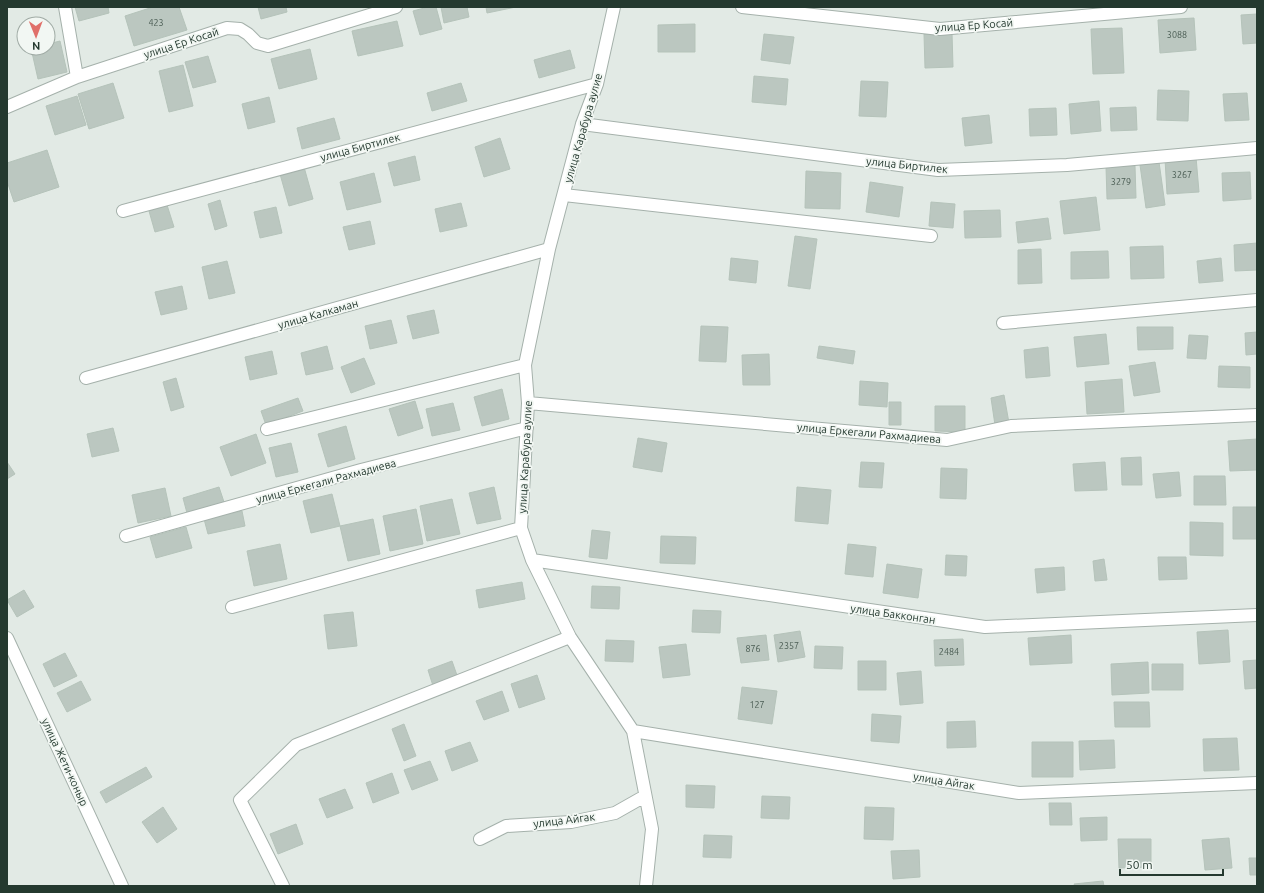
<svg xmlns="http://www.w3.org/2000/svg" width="1264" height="893" font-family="Ubuntu,sans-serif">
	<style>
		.building { fill: #bbc7c0; stroke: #b5c3ba }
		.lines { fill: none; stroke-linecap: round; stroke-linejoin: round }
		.street-casing { stroke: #a5b1ab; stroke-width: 14 }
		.street { stroke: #fff; stroke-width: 12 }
		.labels { text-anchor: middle; stroke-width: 3.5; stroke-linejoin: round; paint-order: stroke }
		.number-label { font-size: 9px; fill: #4a5c53 }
		.street-label { font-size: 11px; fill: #24392f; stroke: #f2f7f3 }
	</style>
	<rect width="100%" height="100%" fill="#e2eae5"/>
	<path class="building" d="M75,7H108L109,13L79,21Z
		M153,7H179L187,30L134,46L125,16Z
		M258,7H286L287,12L261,19Z
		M428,7H436L442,29L420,35L413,11Z
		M441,7H467L469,17L444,23Z
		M486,7H516L487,13Z
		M1257,14V43L1243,44L1241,15Z
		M1194,18L1196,50L1160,53L1158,20Z
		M397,21L403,46L358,56L352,31Z
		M695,24V52H658V25Z
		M1122,28L1124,73L1093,74L1091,29Z
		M952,33L953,67L925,68L924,34Z
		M764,34L794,37L790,64L761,60Z
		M60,41L67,72L38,79L31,48H48V44Z
		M310,49L317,79L279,89L271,59Z
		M570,50L575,68L539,78L534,60Z
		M208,56L216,82L193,88L185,62Z
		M183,65L193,106L169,112L159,71Z
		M754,76L788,79L786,105L752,102Z
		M861,81L888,82L886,117L859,116Z
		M113,83L124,118L89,129L78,94Z
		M461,83L467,101L432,111L427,93Z
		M1158,90L1189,91L1188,121L1157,120Z
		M1247,93L1249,120L1225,121L1223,94Z
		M77,96L86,125L55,135L46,106Z
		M269,97L275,122L248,129L242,104Z
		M1099,101L1101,131L1071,134L1069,104Z
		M1136,107L1137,130L1111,131L1110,108Z
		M1056,108L1057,135L1030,136L1029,109Z
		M989,115L992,143L965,146L962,118Z
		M334,118L340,139L302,149L297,128Z
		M500,138L510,169L484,177L475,147Z
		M47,150L59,187L14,202L7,181V163Z
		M415,156L420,180L394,186L388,163Z
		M1196,157L1199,192L1167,194L1165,159Z
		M1159,162L1165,205L1146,208L1140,165Z
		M1135,166L1136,198L1107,199L1106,167Z
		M304,167L313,199L289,206L280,174Z
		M806,171L841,173L840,209L805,208Z
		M1250,172L1251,199L1223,201L1222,173Z
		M374,173L381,202L347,210L340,182Z
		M870,182L903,187L899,217L866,212Z
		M1096,197L1100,230L1064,234L1060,201Z
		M220,200L227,226L215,230L208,204Z
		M931,202L955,204L953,228L929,226Z
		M461,203L467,226L440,232L435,209Z
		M167,205L174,227L155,232L149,211Z
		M276,207L282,233L260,238L254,212Z
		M1000,210L1001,237L965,238L964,211Z
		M1048,218L1051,239L1018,243L1016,222Z
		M370,221L375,244L349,250L343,227Z
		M795,236L817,239L810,289L788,286Z
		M1257,243V270L1235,271L1234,245Z
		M1163,246L1164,278L1131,279L1130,247Z
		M1041,249L1042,283L1018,284V250Z
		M1108,251L1109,278L1071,279V252Z
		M731,258L758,261L756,283L729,280Z
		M1221,258L1223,281L1199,283L1197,261Z
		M227,261L235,293L209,299L202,267Z
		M182,286L187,309L161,315L155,292Z
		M434,310L439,333L413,339L407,316Z
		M391,320L397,343L370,349L365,326Z
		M701,326L728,327L726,362L699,361Z
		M1137,327H1173V349L1138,350Z
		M1257,332V354L1246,355L1245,333Z
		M1106,334L1109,364L1077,367L1074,337Z
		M1189,335L1208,336L1206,359L1187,358Z
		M327,346L333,369L306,375L301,353Z
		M819,346L855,351L853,364L817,358Z
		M1048,347L1050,376L1026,378L1024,350Z
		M272,351L277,374L250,380L245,357Z
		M769,354L770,385H743L742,355Z
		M364,358L375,384L351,393L341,367Z
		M1155,362L1160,392L1134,396L1129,366Z
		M1219,366L1250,367V388L1218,387Z
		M176,378L184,407L171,411L163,382Z
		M1122,379L1124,412L1087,414L1085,382Z
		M860,381L888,383L887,407L859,405Z
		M502,389L509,419L482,426L474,397Z
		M1004,395L1009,423L995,425L991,398Z
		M298,398L303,411L266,425L261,411Z
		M415,401L423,428L398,436L389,409Z
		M889,402H901V425H889Z
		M453,403L460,430L432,436L426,409Z
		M935,406H965V432L935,431Z
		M346,426L355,459L328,467L318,434Z
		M113,428L119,451L92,457L87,434Z
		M256,434L266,463L231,476L220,447Z
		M638,438L667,443L662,472L633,467Z
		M1257,439V470L1230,471L1228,441Z
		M291,443L298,472L276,477L269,448Z
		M1141,457L1142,485H1122L1121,458Z
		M7,462L15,474L7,479Z
		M861,462L884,463L882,488L859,487Z
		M1105,462L1107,490L1075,491L1073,464Z
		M941,468L967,469L966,499L940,498Z
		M1179,472L1181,496L1156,498L1153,474Z
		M1194,476H1225L1226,505H1194Z
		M219,487L224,502L187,513L183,498Z
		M494,487L501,519L477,524L469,493Z
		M797,487L831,490L828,524L795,521Z
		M165,488L171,516L138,523L132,495Z
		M332,494L340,526L311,533L303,501Z
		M452,499L460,534L427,541L420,506Z
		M1233,507H1257V539H1233Z
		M416,509L423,544L390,551L383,516Z
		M242,511L245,526L208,534L204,519Z
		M373,519L380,554L348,561L340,526Z
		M1190,522L1223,523V556L1190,555Z
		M186,527L192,548L156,558L150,537Z
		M592,530L610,532L607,559L589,557Z
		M661,536L696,537L695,564L660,563Z
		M280,544L287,579L254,586L247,551Z
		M848,544L876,547L873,577L845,574Z
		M946,555L967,556L966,576L945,575Z
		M1158,557H1186L1187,579L1159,580Z
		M1104,559L1107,580L1095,581L1093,561Z
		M887,564L922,569L918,598L883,593Z
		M1064,567L1065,590L1037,593L1035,569Z
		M522,582L525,599L479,608L476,590Z
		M592,586L620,587L619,609L591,608Z
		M24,590L34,607L17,617L7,600Z
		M693,610L721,611L720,633L692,632Z
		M353,612L357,646L328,649L324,615Z
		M1228,630L1230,662L1199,664L1197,632Z
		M800,631L805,657L778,662L774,635Z
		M766,635L769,660L741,663L737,638Z
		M1071,635L1072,663L1030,665L1028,638Z
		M963,639L964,665L935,666L934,640Z
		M606,640L634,641L633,662L605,661Z
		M686,644L690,675L663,678L659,647Z
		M815,646L843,647L842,669L814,668Z
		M65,653L77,676L54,687L43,664Z
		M1257,660V688L1245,689L1243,661Z
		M452,661L459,681L434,689L428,670Z
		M858,661H886V690H858Z
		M1148,662L1149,693L1112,695L1111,664Z
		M1152,664H1183V690H1152Z
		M921,671L923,703L900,705L897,673Z
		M537,675L545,699L519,708L511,684Z
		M81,681L91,700L67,712L57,693Z
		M742,687L777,691L772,724L738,719Z
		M502,691L509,711L484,720L476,701Z
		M1114,702H1149L1150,727H1115Z
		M872,714L901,716L899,743L871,741Z
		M975,721L976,747L947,748V722Z
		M404,724L416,756L404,761L392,729Z
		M1237,738L1239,770L1204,771L1203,739Z
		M1114,740L1115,768L1080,770L1079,741Z
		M470,742L478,761L452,771L445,751Z
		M1032,742H1073V777H1032Z
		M430,761L438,780L412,790L404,770Z
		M146,767L152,777L106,803L100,792Z
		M392,773L399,793L373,803L366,783Z
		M686,785L715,786L714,808L686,807Z
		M345,789L353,808L327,818L319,799Z
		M762,796L790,797L789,819L761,818Z
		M1049,803H1071L1072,825H1050Z
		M163,807L177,829L157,843L142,822Z
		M865,807L894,808L893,840L864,839Z
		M1107,817V840L1081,841L1080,818Z
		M296,824L303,844L278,854L270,834Z
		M704,835L732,836L731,858L703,857Z
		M1229,838L1232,868L1205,870L1202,840Z
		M1118,839H1151V867L1119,868Z
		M919,850L920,877L893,879L891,851Z
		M1249,858H1257V875H1250Z
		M1103,881L1104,886H1075L1074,884Z"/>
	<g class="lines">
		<defs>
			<path id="street" d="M614,7L597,84L582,124L549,249L525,365L528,403L521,528L532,560L570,637L633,731L652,829L646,886
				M742,7L940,29L1181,7
				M77,77L227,28L240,29L248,34L257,43L268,46L396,7
				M7,107L77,77L65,7
				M582,124L938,170L1067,165L1257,148
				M564,195L931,236
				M123,211L597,84
				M1003,323L1257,300
				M86,378L549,249
				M528,403L947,440L1011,426L1257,415
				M267,429L525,365
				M126,536L361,470L527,428
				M532,560L985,627L1257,615
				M232,607L521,528
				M7,638L122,886
				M633,731L1019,793L1257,783
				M480,839L506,826L571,822L615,813L645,796
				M283,886L240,800L296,745L570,637"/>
		</defs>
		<use href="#street" class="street-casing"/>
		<use href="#street" class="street"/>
	</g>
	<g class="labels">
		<g class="number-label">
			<text x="156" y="26">423</text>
			<text x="1177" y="38">3088</text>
			<text x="1182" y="178">3267</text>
			<text x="1121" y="185">3279</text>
			<text x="789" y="649">2357</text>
			<text x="753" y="652">876</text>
			<text x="949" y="655">2484</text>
			<text x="757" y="708">127</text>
		</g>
		<g class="street-label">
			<text transform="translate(974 25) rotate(-4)" y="4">улица Ер Косай</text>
			<text transform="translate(181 43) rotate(-18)" y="4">улица Ер Косай</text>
			<text transform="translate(583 128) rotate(-74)" y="4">улица Карабура аулие</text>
			<text transform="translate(360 147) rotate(-15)" y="4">улица Биртилек</text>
			<text transform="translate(907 165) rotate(6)" y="4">улица Биртилек</text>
			<text transform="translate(318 314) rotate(-16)" y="4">улица Калкаман</text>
			<text transform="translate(869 433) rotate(5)" y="4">улица Еркегали Рахмадиева</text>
			<text transform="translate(525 457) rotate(-87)" y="4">улица Карабура аулие</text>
			<text transform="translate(326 481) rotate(-15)" y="4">улица Еркегали Рахмадиева</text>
			<text transform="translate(893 614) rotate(8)" y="4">улица Бакконган</text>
			<text transform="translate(65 762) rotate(65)" y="4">улица Жети-коныр</text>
			<text transform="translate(944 781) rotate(9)" y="4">улица Айгак</text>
			<text transform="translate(564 820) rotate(-7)" y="4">улица Айгак</text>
		</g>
	</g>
	<rect width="1264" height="893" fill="none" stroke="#24392f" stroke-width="16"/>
	<g transform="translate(36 36) rotate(179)"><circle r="19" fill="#f2f7f3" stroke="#a0aba5"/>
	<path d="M0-3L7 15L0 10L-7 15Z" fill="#e0706a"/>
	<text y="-6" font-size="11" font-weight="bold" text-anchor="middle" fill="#24392f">N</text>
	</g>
	<path d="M1120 869v6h103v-6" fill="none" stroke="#24392f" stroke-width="2"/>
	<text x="1126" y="869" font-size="12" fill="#24392f" stroke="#f2f7f3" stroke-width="3" paint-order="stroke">50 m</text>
</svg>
